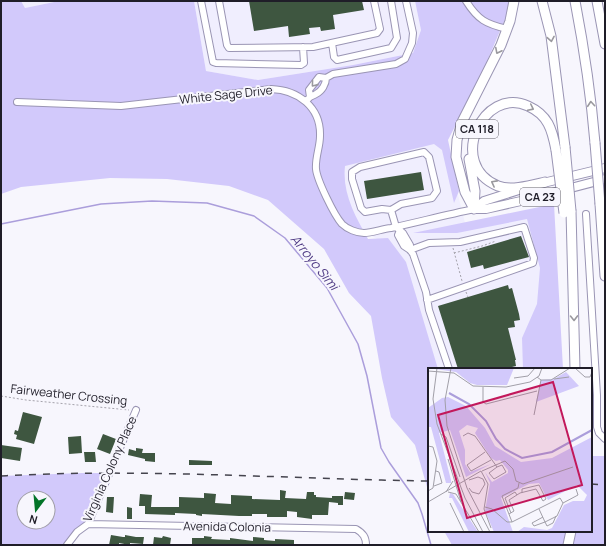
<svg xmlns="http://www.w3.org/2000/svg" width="606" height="546" font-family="Manrope,sans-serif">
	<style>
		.built { fill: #f0eefe }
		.green { fill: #d2c9fb; fill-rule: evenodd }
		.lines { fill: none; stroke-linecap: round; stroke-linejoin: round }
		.stream { stroke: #ab9edb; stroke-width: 1.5 }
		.building { fill: #3e5640 }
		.minor-casing { stroke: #9a95b4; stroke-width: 8 }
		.major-casing { stroke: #9a95b4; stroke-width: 10 }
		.highway-casing { stroke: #9a95b4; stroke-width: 11 }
		.path { stroke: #a4a2ab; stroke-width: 1; stroke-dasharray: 2 2; stroke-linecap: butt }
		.minor { stroke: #fff; stroke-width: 6 }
		.major { stroke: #fff; stroke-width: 8 }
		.highway { stroke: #fff; stroke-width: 9 }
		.rail { stroke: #45444e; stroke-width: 1.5; stroke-dasharray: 7 7; stroke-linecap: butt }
		.highway-bridge-casing { stroke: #9a95b4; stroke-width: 11; stroke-linecap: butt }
		.highway-bridge { stroke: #fff; stroke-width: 9 }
		.oneway { stroke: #9a999e }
		.labels { text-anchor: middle; stroke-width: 4; stroke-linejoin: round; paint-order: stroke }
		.shield { fill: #f7f6fd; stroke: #605e68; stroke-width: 1 }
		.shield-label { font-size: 11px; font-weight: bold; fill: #1f1d28 }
		.street-label { font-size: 12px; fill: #1f1d28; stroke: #f7f6fd }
		.water-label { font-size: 13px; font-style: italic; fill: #503c85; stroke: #f7f6fd }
		.inset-river { fill: none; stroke: #ab9edb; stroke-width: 2 }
		.inset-road { fill: none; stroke: #a19fa8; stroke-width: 1 }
		.view { fill: #c2185b; fill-opacity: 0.15; stroke: #c2185b; stroke-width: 2 }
		.inset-edge { fill: none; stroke: #1f1d28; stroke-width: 2 }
	</style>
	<rect width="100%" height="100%" fill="#f7f6fd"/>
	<path class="built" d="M21,1H59L25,8Z
		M194,1H415L421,30L413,53L353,65L258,80L206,71Z
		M444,139L466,227L534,214L545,271L528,369H433L387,245L354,225L340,166Z"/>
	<path class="green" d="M1,1H21L25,8L59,1H194L206,71L258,80L353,65L413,53L421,30L415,1H508V12L480,78L448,140L459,191L454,203L442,150L434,144L345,166C342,193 355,216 368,239L388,238L406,262L438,369H429V494L415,445L391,417L382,378L371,316L349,293L324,249L268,200L229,186L167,179L110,178L21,187L1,194Z
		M554,204L563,369H523L522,338L537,304L540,268L527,219L457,233H413Z
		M591,456H605V545H452L444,531H591Z
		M82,473H109L88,524L67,545H1V476ZM24,498H48V522H24Z"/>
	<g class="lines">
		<path class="stream" d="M1,224L101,204L152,201L207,203L254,216L285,238L327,288L358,344L367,376L381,448L389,462L418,503L422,514L431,545"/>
	</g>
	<path class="building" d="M249,1H362L364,10L333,15L335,29L321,31L320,27L309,28L310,34L289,37L288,26L254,31Z
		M421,172L424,190L367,199L364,181Z
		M521,236L529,257L484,269L483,265L471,268L467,252Z
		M508,285L509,289L512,288L519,314L520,320L514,321L515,327L508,328L516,360H515L516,366L512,367V369H458L438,306Z
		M23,412L42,417L34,444L16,439L17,435L14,434L15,430L18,431Z
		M103,434L116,439L110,454L97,449Z
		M81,436L82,453L69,454L68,437Z
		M1,445L22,448L20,461L1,458Z
		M136,448L143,449L142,453H155V462L145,461V459L128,455L129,449L136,451Z
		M84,452H95L96,462H85Z
		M189,460L212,461V465H189Z
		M280,490L286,491L285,498L306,499L307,492H314V495H316V497L332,498V496H343V505H338V503L329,502L328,515H312V519L297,517V512L287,511V517H267V514H252V516H239L202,514V516L196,515V514L175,513V515L145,514V506H139L140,494L152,495L151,507H179V497L204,498V493L216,494L215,503L231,504V495L252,496V499L280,500Z
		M345,492L355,493L354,500L344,499Z
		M107,497H114L113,513L106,512Z
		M127,507L132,508V519H127Z
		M111,535L123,537H125V535L136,537H144L143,544L130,543V545L119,543V545H109Z
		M163,536L171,538L170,545H153L154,537L162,538Z
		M204,536L212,537L211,539L230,540V538L253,541V537L264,538V540L275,541V539L294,540V545H192V538H204Z"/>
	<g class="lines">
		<defs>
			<path id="minor" d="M201,1L213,62L216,63L301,65L304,63L303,47
				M219,1L227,45L229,48L313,47L377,33L380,29L374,1
				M466,1C478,20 486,24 507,29
				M332,43L334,57L337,60L391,48L397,38L391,1
				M310,97L309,90L319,77L326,78L333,74L396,64L405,59L412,43L413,33L406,1
				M308,99C310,96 313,96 316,94C322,91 326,84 326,78
				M17,102L121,106L271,89C298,90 321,107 320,136C320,147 315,158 316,169C317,180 334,215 342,224C347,229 357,233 364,233C372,233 382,229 391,228C418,222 446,215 474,209
				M391,210L401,204L432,198L437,191L429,157L424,152L360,167L352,172V179L361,208L365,212L382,209L391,210L396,227L403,233L410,245V250
				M586,214L597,395V427L599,433L605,439
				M400,230L398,235L404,246L410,250L413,254L426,292L429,310L449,369
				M410,250L429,243L460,242L524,227L534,258L533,263L427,300
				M88,524L356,529C363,533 366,537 366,545
				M67,545L77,532L88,524L136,410"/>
			<path id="major" d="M539,184L605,168
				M474,209L484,201L522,189
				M474,209H486L521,201L605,179"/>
			<path id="highway" d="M542,1L551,36L565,147
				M575,1C584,48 591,95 595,143
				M597,1L605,44
				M469,159L475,191L474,208
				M545,182C532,185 511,191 498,186C446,165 483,85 528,106C548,115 552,129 556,150
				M600,204L605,276
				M474,209L465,192L456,157L457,140L462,122L501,45L510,21L514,1
				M571,211L575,369
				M568,545L571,531"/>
		</defs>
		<use href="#minor" class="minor-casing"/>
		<use href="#major" class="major-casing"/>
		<use href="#highway" class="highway-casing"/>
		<path class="path" d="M453,248L462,281
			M454,253L482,246L496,241
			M466,292L468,297
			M1,396L26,400L129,410"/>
		<use href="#minor" class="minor"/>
		<use href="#major" class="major"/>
		<use href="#highway" class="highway"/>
		<path class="rail" d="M1,476C143,468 286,479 429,481
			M591,484L605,485"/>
		<defs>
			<path id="highway-bridge" d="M595,143L600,204
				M565,147L571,211
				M556,150L564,213"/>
		</defs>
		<use href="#highway-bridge" class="highway-bridge-casing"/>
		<use href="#highway-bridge" class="highway-bridge"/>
	</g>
	<defs><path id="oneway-chevron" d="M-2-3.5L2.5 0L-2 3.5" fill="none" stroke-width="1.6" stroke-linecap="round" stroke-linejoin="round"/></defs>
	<g class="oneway">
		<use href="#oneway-chevron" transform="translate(551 39) rotate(80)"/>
		<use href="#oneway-chevron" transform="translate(498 51) rotate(117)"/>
		<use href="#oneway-chevron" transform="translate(314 84) rotate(129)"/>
		<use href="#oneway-chevron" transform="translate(591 104) rotate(-95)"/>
		<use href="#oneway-chevron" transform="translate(531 108) rotate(26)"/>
		<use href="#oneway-chevron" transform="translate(494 183) rotate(-152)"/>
		<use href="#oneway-chevron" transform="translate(574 318) rotate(89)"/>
	</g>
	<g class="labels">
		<g class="shield">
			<rect x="456" y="120" width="42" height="18" rx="3"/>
			<rect x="520" y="188" width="40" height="18" rx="3"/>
		</g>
		<g class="shield-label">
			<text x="477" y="133">CA 118</text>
			<text x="540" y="201">CA 23</text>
		</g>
		<g class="street-label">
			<text transform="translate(226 95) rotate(-6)" y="4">White Sage Drive</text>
			<text transform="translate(69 395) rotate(6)" y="4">Fairweather Crossing</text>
			<text transform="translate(110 469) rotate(-66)" y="4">Virginia Colony Place</text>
			<text transform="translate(227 527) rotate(1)" y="4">Avenida Colonia</text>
		</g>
		<g class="water-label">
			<text transform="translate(315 262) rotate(51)" y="5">Arroyo Simi</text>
		</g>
	</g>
	<g transform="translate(428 368)">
		<rect width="164" height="164" fill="#f7f6fd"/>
		<path d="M0,0H86L79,17H49L42,15L28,4ZM138,4L151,18L108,34L113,12L126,11ZM20,29L38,38L57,60L67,78L93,94L124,90L164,69V164H89L96,159L119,162L124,160L136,137L145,133H156L159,127L149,117L120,132L111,115L101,116L73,130L85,164H66L57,143L62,115L57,104L64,114L80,105V102L72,92L68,93L63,90L47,65L50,60L39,57L31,63L37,82V96L42,104L63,96L38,109L22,62L11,65L23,112V115H18L3,59H0V40L14,30ZM22,125L25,126L50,164H41L24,130H21Z" fill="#d2c9fb"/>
		<path class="inset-river" d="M21,25L41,36L58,53L68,71L77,81L94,90L124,84L164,62"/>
		<path class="inset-road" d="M9,0L5,31L9,56L37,130L55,164M23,0L17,32L19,58L39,120L62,164M147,0L157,9H162L164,4M0,3L26,5L45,18L78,19L102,14L111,8L114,0M109,9L113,12H123L142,0M86,10L100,8L107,0M126,11L141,9M55,19V34L58,36L109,23M106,47L113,12M13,66L18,69L32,109M35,68L40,65L47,68L69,99L74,97L78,104L66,111L61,105L69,99M0,78L5,79L9,93L5,120L0,123M57,84L39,97L43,103L63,92M20,91L33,134M53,103L60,116L56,141L63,160M54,103L77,93L85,101L88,113L95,116L145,99M41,112L50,109L55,111L57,116L51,126L44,124L41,120M6,118L14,115L11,104L8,103M18,124L25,113M20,124L28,126L51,164M0,134L53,103M22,135L36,164M135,135L150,127L148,121M57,139L64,141L79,154H84L74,128L90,120L91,115M83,145L77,130L87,124L89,127M81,146L86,143L81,132L92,125L108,121L115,133L118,131L111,117L94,121V125M115,149L104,155L106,158L117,154L119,158L125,155L128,148M84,154L132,130L135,135L129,148L117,154L111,141"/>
		<path class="view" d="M125,14L154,117L39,150L10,47Z"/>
		<rect width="164" height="164" class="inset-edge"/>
	</g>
	<rect width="606" height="546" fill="none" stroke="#1f1d28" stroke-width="4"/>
	<g transform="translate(36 510) rotate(196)"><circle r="19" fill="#f7f6fd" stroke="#a19fa8"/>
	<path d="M0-3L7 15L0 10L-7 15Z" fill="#027428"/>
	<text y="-6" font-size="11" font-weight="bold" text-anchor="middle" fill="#1f1d28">N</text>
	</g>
</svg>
